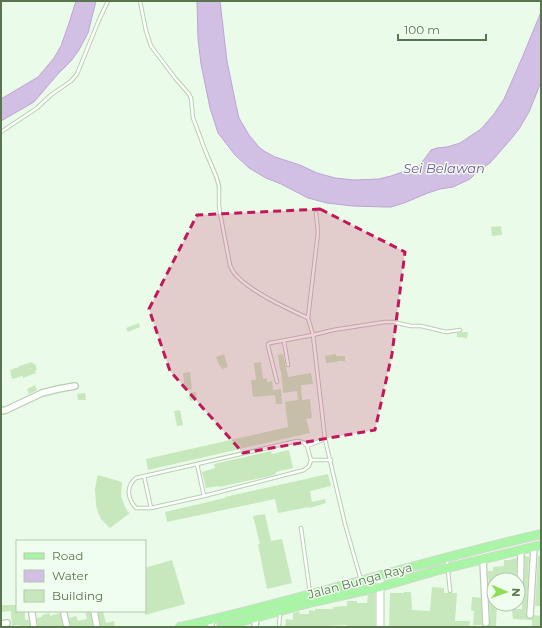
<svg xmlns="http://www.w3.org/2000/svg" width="542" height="628" font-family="Montserrat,sans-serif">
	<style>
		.water { fill: #d1bfe4; stroke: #bea5d5 }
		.building { fill: #c7e8bc }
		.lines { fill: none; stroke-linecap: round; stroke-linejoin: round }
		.service-casing { stroke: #b8cfb2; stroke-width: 4.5 }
		.minor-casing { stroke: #b8cfb2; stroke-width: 8 }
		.tertiary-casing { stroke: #b8cfb2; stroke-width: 9 }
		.primary-casing { stroke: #d1d8cd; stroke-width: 10 }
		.service { stroke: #fff; stroke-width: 2.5 }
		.minor { stroke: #fff; stroke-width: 5.5 }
		.tertiary { stroke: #fff; stroke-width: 7 }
		.primary { stroke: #a8f5a6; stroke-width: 8 }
		.marked { fill: #c2185b; fill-opacity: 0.2; stroke: #c2185b; stroke-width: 3; stroke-dasharray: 8 5; stroke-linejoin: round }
		.labels { text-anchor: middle; stroke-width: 3; stroke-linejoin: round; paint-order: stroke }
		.street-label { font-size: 12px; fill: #59754e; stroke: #f0fef0 }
		.water-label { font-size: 13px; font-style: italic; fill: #78539b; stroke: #f0fef0 }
	</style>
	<rect width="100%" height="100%" fill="#eafbe9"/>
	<path class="water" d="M76,1H96L88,33L79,50L71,61L57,75L34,102L1,121V99L38,77L54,58L61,46L69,23Z
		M197,1H220L227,61L236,105L239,118L249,135L259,147L264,151L275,157L300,165L317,173L335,178L354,180L379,179L391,176L414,168L420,165L431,150L437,148L447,147L460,143L481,129L494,114L504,99L522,58L541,12V82L529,112L519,129L511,139L490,163L479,170L470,179L453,187L440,189L428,193L404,203L391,207H385L352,206L327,203L308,198L281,184L266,178L249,168L235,155L218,133L210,108L201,64L198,39Z"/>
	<path class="building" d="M501,226L502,235L492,236L491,227Z
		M139,323L140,327L128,332L126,328Z
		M462,332H468L467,338L457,337V333Z
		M224,354L228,367L222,369L220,365H219L216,357Z
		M283,354L288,377L311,373L313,384L301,385L302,400L310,399L312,418L306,419L310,433L148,470L146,459L288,427L285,402L298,400L297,391L283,393L281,370L280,371L278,355Z
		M336,354V356H345V361H337V362L326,363L325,356Z
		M32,362L33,364H35L37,370H35L36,373L23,378V376L12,379L10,370L19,367V366Z
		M261,362L263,379L267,378V382L272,381L273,390L281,389L282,404H276L275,395L253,397L251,380H256L254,363Z
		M190,372L192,389L185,390L183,373Z
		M35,385L37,390L29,394L27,389Z
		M196,392L197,400L190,401L189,393Z
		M85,393L86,400H78L77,394Z
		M180,410L183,425L177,426L174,411Z
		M289,450L293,468L276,472V474L270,476L219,487V486L206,488L202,472L215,468L214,464L271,451L272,454Z
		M328,474L331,486L310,491L312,502L325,499L326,503L309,508V507L278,513L275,499L167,522L165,512L225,498V497Z
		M98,475L122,482L121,496L125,507L128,512L130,513L110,528L101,519L98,512L96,505L95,489L97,478Z
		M265,514L271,541L282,539L292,583L267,589L258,544H260L253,516Z
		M525,556L529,557L526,617L528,619H530L533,618L534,615L541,616V627H532V620L513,619L512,609H522V600L524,596Z
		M538,556H541V606H535Z
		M517,558L516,576H509L508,580H494V604H497L496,627H487L490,625V623L488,571H493V567L504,566V560H511V559Z
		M172,560L185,604L145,615V568Z
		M432,587L444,588V593H457L455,621H470L469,627H389L390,593H404V592H411L412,610L430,611Z
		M373,594H375V627H347V625L327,626L285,627L286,619L293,620V613L298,612H300L299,614H309V610L315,611V609H333V607L347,606V601H357V603H367L368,595Z
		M472,597L481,598L482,625H473L474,611H471Z
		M1,605H17V611H25V620H29L30,627H20L19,625L12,626L11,611L1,612Z
		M85,611H90L93,627H71L69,618L76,616L78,621L87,619Z
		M98,611H103L106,623L114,621L115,627H101Z
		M50,613V616L60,613L63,627H38L37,618L42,617V615Z"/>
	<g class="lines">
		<defs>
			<path id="service" d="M140,1L146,31L151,46L175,78L189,94L191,98L193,118L195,123L205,150L216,176L219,186V205L220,213L230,265C231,267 232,270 234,273C249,291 286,308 308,318
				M1,132L37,108L51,95L71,81L77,74L99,20L108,1
				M316,213L318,232L308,318L313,335L325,439L345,524L361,580
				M284,341L288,365
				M277,382L268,346V344L270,343L313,335L333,330L385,322H393L411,326H421L446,332L460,330
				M325,439L307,446L303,442L297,441L136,478C125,487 128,499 136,508H151L204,496L304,470L309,466L311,460H331
				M307,446L311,460
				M197,464L204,496
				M144,476L151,508
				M301,528L310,593
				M447,560L450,591
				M279,627L280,613"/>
			<path id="minor" d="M1,411L6,410L42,393L58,389L75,386
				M483,560L486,623
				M520,596L521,550
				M94,611L97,627
				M32,613L34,627
				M64,614L67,627
				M530,615L534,547
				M1,624L7,623
				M211,627V620
				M255,627L256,617"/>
			<path id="tertiary" d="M380,627V575"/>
			<path id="primary" d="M180,627C301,600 420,562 541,534
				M221,627L313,602L380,587L435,571L541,545"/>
		</defs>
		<use href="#service" class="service-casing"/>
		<use href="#minor" class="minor-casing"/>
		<use href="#tertiary" class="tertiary-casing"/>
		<use href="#primary" class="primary-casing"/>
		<use href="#service" class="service"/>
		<use href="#minor" class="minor"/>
		<use href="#tertiary" class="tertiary"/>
		<use href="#primary" class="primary"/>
	</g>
	<path class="marked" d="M320,209L405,252L392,354L375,430L243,453L170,371L149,309L197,215Z"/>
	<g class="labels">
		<g class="street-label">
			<text transform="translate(360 581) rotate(-15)" y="4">Jalan Bunga Raya</text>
		</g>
		<g class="water-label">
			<text x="444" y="173">Sei Belawan</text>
		</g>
	</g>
	<rect width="542" height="628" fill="none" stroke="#59754e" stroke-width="4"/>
	<rect x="16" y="540" width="130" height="72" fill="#f0fef0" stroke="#b4c7af"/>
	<rect x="24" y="553" width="20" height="6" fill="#a8f5a6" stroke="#b4c7af"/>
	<text x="52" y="560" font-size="12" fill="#59754e">Road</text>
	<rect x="24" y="570" width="20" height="12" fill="#d1bfe4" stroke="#b4c7af"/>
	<text x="52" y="580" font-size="12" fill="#59754e">Water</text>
	<rect x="24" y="590" width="20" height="12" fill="#c7e8bc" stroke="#b4c7af"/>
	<text x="52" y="600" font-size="12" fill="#59754e">Building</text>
	<g transform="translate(506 592) rotate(92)"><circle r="19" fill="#f0fef0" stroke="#b4c7af"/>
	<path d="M0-3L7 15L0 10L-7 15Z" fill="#90dd57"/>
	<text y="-6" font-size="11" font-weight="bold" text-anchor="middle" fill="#59754e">N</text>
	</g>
	<path d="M398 34v6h88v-6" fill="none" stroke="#59754e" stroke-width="2"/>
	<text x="404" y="34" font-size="12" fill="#59754e" stroke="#f0fef0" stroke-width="3" paint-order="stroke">100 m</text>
</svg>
